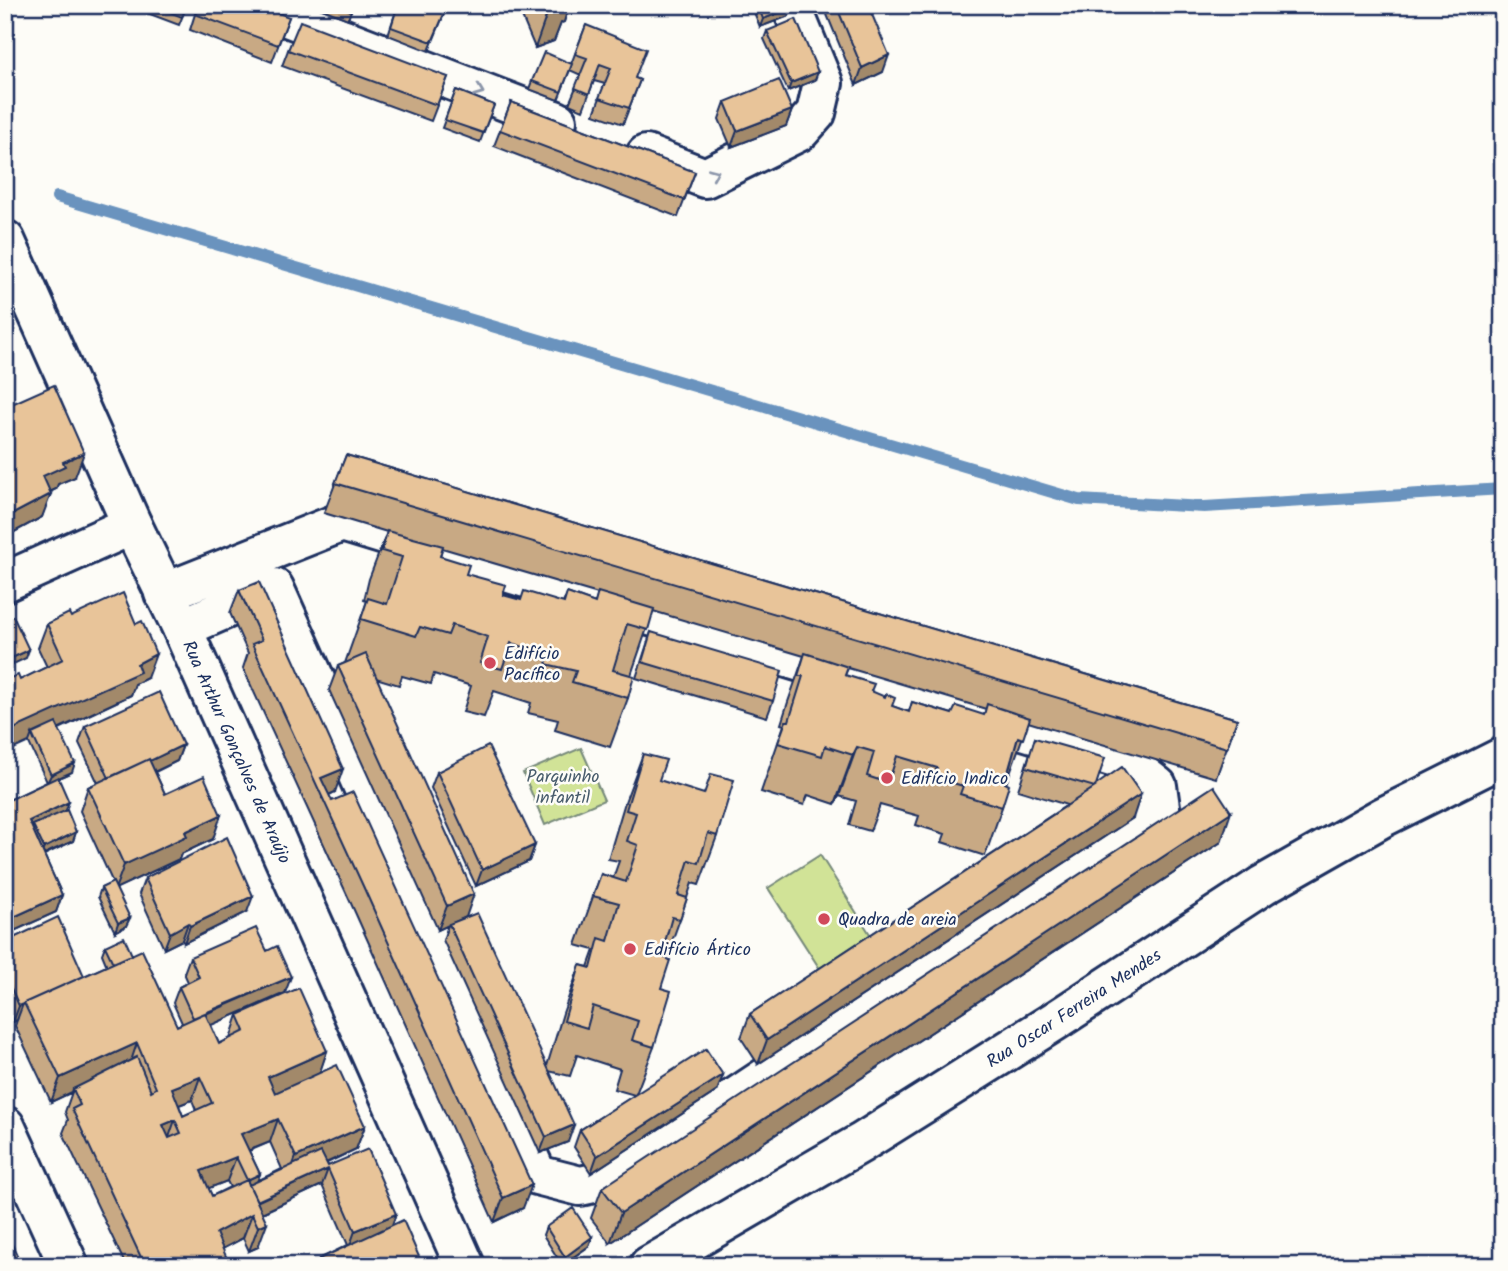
<svg xmlns="http://www.w3.org/2000/svg" width="1508" height="1271" font-family="Kalam,sans-serif">
	<style>
		.green { fill: #d1e397; stroke: #76897a; stroke-width: 2 }
		.lines { fill: none; stroke-linecap: round; stroke-linejoin: round }
		.stream { stroke: #6a93be; stroke-width: 12 }
		.minor-casing { stroke: #1b2f5e; stroke-width: 44 }
		.minor { stroke: #fdfcf7; stroke-width: 38 }
		.wall { fill: #c8a984; stroke: #1b2f5e; stroke-width: 2; fill-rule: evenodd }
		.shaded-wall { fill: #a2896b; stroke: #1b2f5e; stroke-width: 2 }
		.building { fill: #e8c499; stroke: #1b2f5e; stroke-width: 2; fill-rule: evenodd }
		.oneway { stroke: #8c96aa }
		.poi-dot { fill: #d1495b; stroke: #fdfcf7; stroke-width: 2.5 }
		.labels { text-anchor: middle; stroke-width: 5; stroke-linejoin: round; paint-order: stroke }
		.poi-label { font-size: 18px; fill: #1b2f5e; stroke: #fdfcf7; text-anchor: start }
		.street-label { font-size: 18px; fill: #1b2f5e; stroke: #fdfcf7 }
		.park-label { font-size: 18px; fill: #485c6c; stroke: #fdfcf7 }
	</style>
	<rect width="100%" height="100%" fill="#fdfcf7"/>
	<filter id="ink" filterUnits="userSpaceOnUse"><feTurbulence type="fractalNoise" baseFrequency=".0143" numOctaves="2"/><feDisplacementMap in="SourceGraphic" scale="14" xChannelSelector="R" yChannelSelector="G"/><feConvolveMatrix kernelMatrix="1 2 1 2 8 2 1 2 1" color-interpolation-filters="sRGB"/></filter>
	<g filter="url(#ink)">
		<path class="green" d="M581,748L604,800L545,825L523,773Z
			M820,855L880,950L829,983L768,888Z"/>
		<g class="lines">
			<path class="stream" d="M57,197L1079,500L1204,507L1503,489"/>
			<defs>
				<g id="minor">
					<path d="M256,5L557,121"/>
					<path d="M646,155L705,178L800,131L816,113L823,83L791,5"/>
					<path id="s1" d="M5,240L132,525L182,628L465,1266"/>
					<path d="M5,582L132,525"/>
					<path d="M164,593L342,522L1125,761L1157,786L1160,807L1141,828L613,1179L580,1186L537,1175L274,588L182,628"/>
					<path d="M5,1126L69,1266"/>
					<path id="s2" d="M649,1266L861,1143L1055,1021L1263,885L1383,817L1503,757"/>
				</g>
			</defs>
			<use href="#minor" class="minor-casing"/>
			<use href="#minor" class="minor"/>
		</g>
		<path class="wall" d="M126,5H187L179,25Z
			M312,5H353L348,19Z
			M398,5L444,14L429,51L388,35Z
			M517,5H588L566,15L564,22L561,23L554,41L535,48Z
			M751,5H791L789,16L760,27Z
			M823,5H868L883,72L856,85Z
			M195,14L289,17L272,62L190,30Z
			M586,25L635,78L640,80L623,124L594,114L605,84L594,81L583,110L569,104L581,75L570,70L558,100L529,89L532,81L571,64Z
			M767,31L815,80L788,91L764,39Z
			M288,50L448,77L431,121L282,66Z
			M456,90L494,105L480,142L442,128Z
			M511,102L695,172L678,217L494,146Z
			M725,102L792,110L786,126L731,147L719,119Z
			M5,407L75,477L58,484L56,489L50,492L42,517L5,537Z
			M346,455L1237,719L1216,778L1028,722L1006,784L1002,807L985,856L942,842L945,834L916,825L919,816L880,805L870,831L849,825L856,801L839,796L835,804L808,795L804,805L761,792L784,725L781,724L788,702L804,656L653,611L631,675L628,698L610,747L555,730L558,720L528,713L531,703L494,691L484,717L463,712L471,686L434,674L431,684L402,676L399,685L376,678L465,917L547,1066L563,1013L580,965L588,967L594,950L576,945L601,874L613,878L619,861L608,859L625,802L643,754L659,780L717,836L699,885L692,883L680,919L666,958L661,988L654,1047L636,1094L723,1075L717,1091L591,1173L574,1147L580,1130L635,1095L614,1089L620,1069L577,1055L570,1076L549,1071L568,1142L540,1153L443,940L448,925L438,930L329,690L338,666L345,663L367,601L364,600L369,579L387,532L324,513ZM442,548L598,594L595,603L567,593L563,603L521,600L503,595L466,574L440,556ZM848,668L986,709L984,715L952,714L912,702L909,712L892,706L845,675Z
			M239,590L335,792L329,795L523,1208L494,1222L354,910L243,668L248,653L230,613Z
			M71,617L147,678L135,684L131,695L59,729L72,772L58,778L66,810L76,832L73,841L44,855L62,895L56,912L5,935V798L7,801L47,782L29,743L20,680L47,667L38,648L47,624Z
			M651,632L773,701L767,717L636,678Z
			M85,726L183,745L177,761L155,772L165,794L213,839L181,854L179,859L116,888L126,926L115,932L98,897L101,888L113,883L80,811L88,787L98,783L79,743Z
			M1035,738L1096,785L1133,818L758,1064L741,1038L750,1014L1067,805L1018,790Z
			M437,772L535,845L529,861L476,886L431,788Z
			M1221,842L610,1243L591,1218L602,1188Z
			M145,878L247,912L184,943L182,940L164,949L139,894Z
			M5,942L84,976L107,966L102,954L105,946L132,955L177,1026L182,1023L173,1003L179,987L188,982L184,973L190,957L285,993L211,1025L219,1044L230,1039L238,1015L327,1051L319,1073L365,1126L356,1149L327,1163L328,1166L392,1226L423,1266H316L319,1259L348,1245L322,1185L262,1213L258,1247L249,1251L243,1238L222,1249L230,1266H126L63,1133L68,1120L65,1112L72,1092L51,1102L15,1026L17,1020L13,1022L5,1004ZM192,1100L196,1110L183,1116L179,1105ZM270,1142L282,1169L257,1181L260,1174L249,1151ZM227,1181L230,1187L212,1196L208,1188Z
			M546,1227L592,1237L589,1246L562,1265L543,1235Z"/>
		<path class="shaded-wall" d="M557,5H588L566,15L564,22L561,23L554,41L535,48L549,8Z
			M792,8L789,16L760,27L763,19Z
			M889,55L883,72L856,85L862,68Z
			M818,72L815,80L788,91L791,83Z
			M792,110L786,126L731,147L737,131Z
			M84,453L75,477L58,484L56,489L34,499L43,476L63,462Z
			M51,494L42,517L5,537L13,514Z
			M29,650L26,658L5,668V661Z
			M156,654L147,678L135,684L131,695L34,740L32,734L29,742L5,753V733Z
			M183,745L177,761L104,796L110,779Z
			M857,747L839,796L835,804L853,755Z
			M75,763L72,772L47,783L51,775Z
			M343,769L335,792L322,798L321,778Z
			M1141,794L1133,818L758,1064L767,1040Z
			M69,802L63,818L33,825L30,834L29,821Z
			M1231,812L1221,842L610,1243L621,1213Z
			M221,815L213,839L181,854L179,859L115,889L124,865L185,832Z
			M76,832L73,841L40,856L44,848Z
			M535,845L529,861L476,886L482,870Z
			M474,894L466,917L438,930L447,906Z
			M62,895L56,912L5,935V921Z
			M253,896L247,912L184,943L190,926Z
			M130,918L126,926L115,932L118,923Z
			M188,923L182,940L164,949L170,933Z
			M291,977L285,993L188,1035L194,1019Z
			M23,1004L17,1020L13,1022L19,1006Z
			M137,1043L129,1067L73,1089L72,1092L51,1102L60,1078Z
			M327,1051L319,1075L259,1101L268,1077Z
			M723,1075L717,1091L591,1173L597,1156Z
			M200,1077L192,1100L163,1111L172,1088Z
			M278,1119L270,1142L232,1157L241,1134Z
			M175,1120L167,1143L163,1125Z
			M574,1125L568,1142L540,1153L546,1137Z
			M365,1126L356,1149L287,1181L296,1157Z
			M236,1157L227,1181L192,1195L201,1171Z
			M328,1169L322,1185L253,1217L252,1214L243,1238L207,1257L216,1233L252,1204Z
			M260,1174L251,1197L247,1180Z
			M532,1185L523,1208L494,1222L503,1198Z
			M396,1214L390,1230L349,1248L355,1231Z
			M267,1223L258,1247L249,1251L258,1227Z
			M592,1237L589,1246L562,1265L565,1257Z"/>
		<path class="building" d="M152,5H187L182,17Z
			M199,5H258L289,17L278,45L195,14Z
			M337,5H353L351,11Z
			M398,5H421L444,14L432,42L391,27Z
			M758,5H791L792,8L763,19Z
			M836,5H868L889,55L862,68Z
			M796,19L818,72L791,83L767,31Z
			M300,21L448,77L437,105L288,50Z
			M586,25L646,49L635,78L640,80L629,108L599,98L611,68L600,64L589,94L575,88L587,58L575,54Z
			M544,52L572,64L561,92L532,81Z
			M779,80L792,110L737,131L725,102Z
			M456,90L494,105L483,133L445,120Z
			M511,102L695,172L684,200L500,130Z
			M54,385L84,453L63,462L65,466L43,476L51,494L13,514L5,498V407Z
			M346,455L1237,719L1227,748L335,483Z
			M387,531L443,546L440,556L469,565L466,574L506,585L503,595L521,600L524,591L564,603L567,593L595,603L598,592L654,609L648,630L627,624L613,670L634,676L628,698L572,682L576,671L546,664L549,655L511,643L502,669L480,663L488,637L452,625L448,635L420,627L416,636L361,619L368,598L387,604L402,557L382,551Z
			M259,582L343,769L321,778L332,801L353,792L532,1185L503,1198L363,886L252,644L262,640L239,590Z
			M123,593L136,624L142,621L156,654L137,664L140,672L5,733V680L18,675L20,680L63,659L47,624L69,613L71,617Z
			M13,616L29,650L5,661V620Z
			M651,632L782,671L773,701L642,662Z
			M805,653L848,667L845,675L874,684L871,691L885,697L886,694L895,698L892,706L909,712L912,702L952,714L956,706L984,715L987,704L1030,718L1023,739L1018,737L1005,783L1009,785L1002,807L960,794L963,786L933,777L937,768L897,756L888,783L867,776L874,752L857,747L853,755L825,746L822,756L778,743L786,721H789L803,676H798Z
			M366,654L474,894L447,906L338,666Z
			M159,692L183,745L150,761L149,759L109,778L85,726Z
			M56,723L75,763L51,775L32,734Z
			M1035,738L1105,758L1096,785L1122,767L1141,794L767,1040L750,1014L1095,787L1026,767Z
			M488,746L535,845L482,870L437,772Z
			M643,754L666,760L659,780L704,794L711,774L734,780L717,836L708,833L699,863L689,860L678,895L687,898L680,919L672,917L661,956L670,960L661,988L671,991L654,1047L632,1040L638,1021L593,1006L587,1028L564,1021L580,965L591,968L599,938L608,941L619,903L593,896L601,874L626,882L638,845L627,841L636,813L626,810Z
			M149,759L165,794L204,776L221,815L185,832L187,836L124,865L88,787Z
			M58,777L69,802L29,821L62,895L5,921V798L7,801Z
			M1214,786L1231,812L621,1213L602,1188Z
			M67,810L76,832L44,848L33,825Z
			M227,837L253,896L190,926L188,923L170,933L145,878Z
			M113,882L130,918L118,923L101,888Z
			M477,913L574,1125L546,1137L449,924Z
			M58,917L84,976L24,1003V1004L19,1006L5,975V942Z
			M256,928L267,951L277,946L291,977L193,1018L179,987L199,977L190,957Z
			M124,937L132,955L113,963L105,946Z
			M142,950L177,1026L205,1013L219,1044L245,1031L238,1015L299,988L327,1051L268,1077L275,1093L337,1065L365,1126L296,1157L278,1119L241,1134L260,1174L247,1180L267,1223L258,1227L252,1214L216,1233L230,1266H145L72,1109L80,1105L73,1089L137,1057L151,1091L156,1088L137,1043L60,1078L24,1003ZM200,1077L212,1103L183,1116L172,1088ZM175,1120L181,1133L169,1138L163,1125ZM236,1157L247,1180L212,1196L201,1171Z
			M706,1049L723,1075L597,1156L580,1130Z
			M368,1149L396,1214L355,1231L328,1169L257,1201L249,1185L321,1152L328,1166Z
			M573,1208L592,1237L565,1257L546,1227Z
			M403,1220L423,1266H322L319,1259Z
			M5,1229L22,1266H5Z"/>
		<defs><path id="oneway-chevron" d="M-2-3.5L2.5 0L-2 3.5" fill="none" stroke-width="1.6" stroke-linecap="round" stroke-linejoin="round" transform="scale(1.75)"/></defs>
		<g class="oneway">
			<use href="#oneway-chevron" transform="translate(479 91) rotate(21)"/>
			<use href="#oneway-chevron" transform="translate(714 173) rotate(-23)"/>
		</g>
	</g>
	<g class="poi-dot">
		<circle cx="490" cy="663" r="7"/>
		<circle cx="887" cy="778" r="7"/>
		<circle cx="824" cy="919" r="7"/>
		<circle cx="630" cy="949" r="7"/>
	</g>
	<g class="labels">
		<g class="poi-label">
			<text x="504" y="659">Edifício<tspan x="504" dy="21">Pacífico</tspan></text>
			<text x="901" y="784">Edifício Indico</text>
			<text x="838" y="925">Quadra de areia</text>
			<text x="644" y="955">Edifício Ártico</text>
		</g>
		<g class="street-label">
			<text dy="6" stroke="none"><textPath href="#s1" startOffset="562">Rua Arthur Gonçalves de Araújo</textPath></text>
			<text dy="6" stroke="none"><textPath href="#s2" startOffset="497">Rua Oscar Ferreira Mendes</textPath></text>
		</g>
		<g class="park-label">
			<text x="563" y="782">Parquinho<tspan x="563" dy="21">infantil</tspan></text>
		</g>
	</g>
	<rect width="1508" height="1271" fill="none" stroke="#fdfcf7" stroke-width="28"/>
	<rect x="14" y="14" width="1480" height="1243" fill="none" stroke="#1b2f5e" stroke-width="2.5" filter="url(#ink)"/>
</svg>
